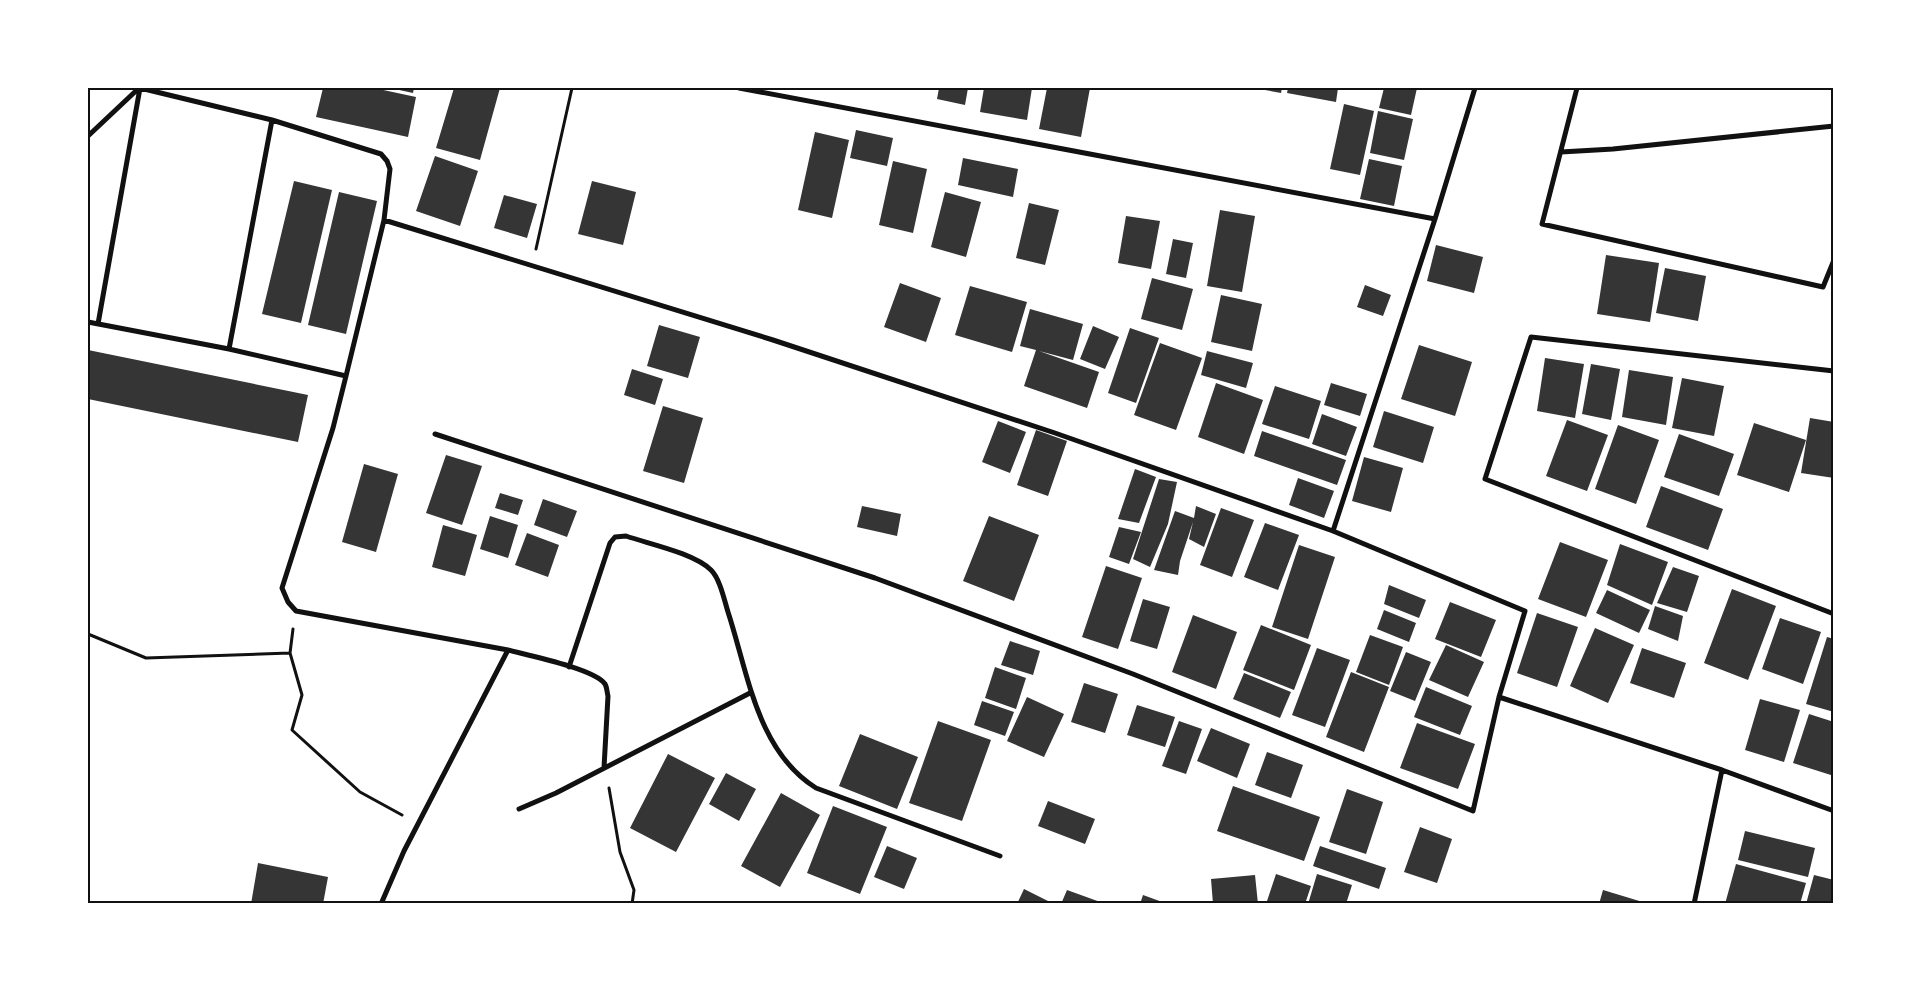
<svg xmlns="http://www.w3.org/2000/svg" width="1921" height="991" font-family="'IBM Plex Sans',sans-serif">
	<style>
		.building { fill: #353535 }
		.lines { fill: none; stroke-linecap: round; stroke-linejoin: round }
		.path { stroke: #111; stroke-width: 3 }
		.minor { stroke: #111; stroke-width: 5 }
		.neatline { fill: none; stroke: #111; stroke-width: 2 }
	</style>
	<rect width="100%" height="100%" fill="#fff"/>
	<path class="building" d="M323,88H374L416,97L408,137L316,117Z
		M390,88H414L413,93Z
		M454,88H500L480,160L436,148Z
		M939,88H968L965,105L937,99Z
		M984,88H1032L1027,120L980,112Z
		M1047,88H1090L1081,137L1039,129Z
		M1254,88H1282L1281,93Z
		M1288,88H1338L1336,102L1287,93Z
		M1384,88H1417L1411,115L1379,108Z
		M1344,104L1374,111L1360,175L1330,169Z
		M1378,111L1413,119L1404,160L1370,153Z
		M856,130L893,138L887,166L850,158Z
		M815,132L849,140L832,218L798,210Z
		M435,156L478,171L460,226L416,211Z
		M963,158L1018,169L1013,197L958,185Z
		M1369,159L1402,166L1394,206L1360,199Z
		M893,161L927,169L913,233L879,225Z
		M294,181L332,190L301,323L262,314Z
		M592,181L636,192L623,245L578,234Z
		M339,192L377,201L346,334L308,325Z
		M945,192L981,202L966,257L931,247Z
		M504,195L537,204L527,238L494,228Z
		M1029,203L1059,210L1045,265L1016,258Z
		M1220,210L1255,216L1242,292L1207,286Z
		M1126,216L1160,221L1151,269L1118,263Z
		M1173,239L1193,243L1186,278L1166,274Z
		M1436,245L1483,257L1474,293L1427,281Z
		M1606,255L1659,263L1650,322L1597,314Z
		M1665,268L1706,276L1698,321L1656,313Z
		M1152,278L1193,289L1182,330L1141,319Z
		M900,283L941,298L926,342L884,327Z
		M1365,285L1391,295L1383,316L1357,307Z
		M970,286L1027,302L1012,352L955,335Z
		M1221,295L1262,304L1252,351L1211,342Z
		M1030,309L1083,324L1073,360L1039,351L1099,372L1087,408L1024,386L1036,350L1020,346Z
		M659,325L700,337L688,378L647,366Z
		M1093,326L1119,337L1105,369L1080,359Z
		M1130,328L1159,338L1136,403L1108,393Z
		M1160,343L1202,358L1176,430L1134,415Z
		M1419,345L1472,362L1455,416L1401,399Z
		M88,350L308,395L298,442L88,399Z
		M1207,351L1253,363L1246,388L1201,375Z
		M1545,358L1584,364L1575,418L1537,411Z
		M1591,364L1620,369L1611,420L1582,414Z
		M632,369L663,379L655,405L624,395Z
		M1629,370L1673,377L1666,425L1622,417Z
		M1682,378L1724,386L1714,436L1672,428Z
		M1216,383L1263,400L1244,454L1198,437Z
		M1331,383L1367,394L1360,416L1324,405Z
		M1275,386L1321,401L1309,439L1262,424Z
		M663,406L703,418L684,483L643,471Z
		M1384,411L1434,427L1423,463L1373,447Z
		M1322,414L1357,427L1346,456L1312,444Z
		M1810,418L1834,422V478L1801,473Z
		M1567,420L1608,435L1587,491L1546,476Z
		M998,421L1026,432L1010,473L982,462Z
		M1754,423L1806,440L1789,492L1737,475Z
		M1618,425L1659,440L1636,504L1595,489Z
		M1036,430L1067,441L1048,496L1017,485Z
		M1262,431L1346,460L1337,485L1254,456Z
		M1679,434L1734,454L1719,496L1664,477Z
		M446,455L482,466L462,525L426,513Z
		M1364,457L1403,468L1391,512L1352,501Z
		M364,464L398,474L376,552L342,542Z
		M1135,469L1156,477L1139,523L1118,519Z
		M1298,478L1334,491L1324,518L1289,505Z
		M1159,479L1177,482L1168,524L1150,567L1133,559Z
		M1661,486L1723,509L1708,550L1646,527Z
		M500,493L523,500L518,515L495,508Z
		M543,499L577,511L567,537L534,525Z
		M862,506L901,514L897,536L857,527Z
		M1196,506L1216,514L1204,547L1189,539L1193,522L1180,561L1178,575L1154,570L1175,511L1194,518Z
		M1221,508L1254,520L1232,577L1200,565Z
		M490,516L518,525L508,558L480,549Z
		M989,516L1039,535L1014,601L963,581Z
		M1265,523L1299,535L1278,590L1244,577Z
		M443,525L477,535L465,576L432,567Z
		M1119,527L1141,532L1129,564L1109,557Z
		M527,533L559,545L548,577L515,565Z
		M1560,542L1608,560L1586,617L1538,599Z
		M1620,544L1668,562L1652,605L1607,585Z
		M1299,545L1335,557L1308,639L1272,627Z
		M1106,566L1142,578L1118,649L1082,637Z
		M1673,567L1699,576L1687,612L1657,603Z
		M1389,585L1426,600L1419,618L1384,604Z
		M1732,589L1776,606L1748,680L1704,663Z
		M1607,590L1650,610L1639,633L1596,613Z
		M1143,599L1170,607L1157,649L1130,641Z
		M1450,602L1496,620L1481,657L1435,639Z
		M1655,606L1683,616L1678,641L1648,629Z
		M1384,610L1416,623L1409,642L1377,629Z
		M1537,613L1578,627L1557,687L1517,673Z
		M1193,615L1237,632L1216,689L1172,672Z
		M1780,618L1821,632L1803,684L1762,669Z
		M1261,625L1311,645L1294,690L1243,670Z
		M1595,628L1634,645L1608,703L1570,686Z
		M1370,635L1403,647L1389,685L1356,672Z
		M1827,637L1834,639V712L1806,704Z
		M1010,641L1040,651L1033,675L1001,665Z
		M1446,645L1484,662L1468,697L1429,680Z
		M1317,648L1350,660L1325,727L1292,715Z
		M1642,648L1686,663L1674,698L1630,683Z
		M1406,652L1431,662L1415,701L1390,691Z
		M995,667L1026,678L1016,709L985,698Z
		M1351,672L1389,687L1364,752L1326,737Z
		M1244,673L1291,692L1280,718L1233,699Z
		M1084,683L1118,694L1105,733L1071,722Z
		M1426,687L1472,706L1460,735L1414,717Z
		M1027,697L1064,714L1044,757L1007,741Z
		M1760,699L1800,710L1784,762L1745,750Z
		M982,701L1014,712L1005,736L974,725Z
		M1137,705L1175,717L1165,747L1127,735Z
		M1809,714L1834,722V776L1793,763Z
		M938,721L991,740L962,821L909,803Z
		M1179,721L1202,729L1186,774L1162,766Z
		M1417,723L1475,744L1458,789L1400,768Z
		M1211,728L1250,744L1237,778L1197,761Z
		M860,734L918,757L897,809L839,786Z
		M1267,752L1303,765L1291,798L1255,785Z
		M668,754L715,778L676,852L630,828Z
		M726,773L756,789L739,821L709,804Z
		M1233,786L1320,817L1304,861L1217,831Z
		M1347,789L1383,802L1366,854L1329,842Z
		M781,793L820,815L780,887L741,866Z
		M1048,801L1095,819L1085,844L1038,826Z
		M833,806L887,827L860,894L807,873Z
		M1420,827L1452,839L1437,883L1404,872Z
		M1745,831L1815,848L1808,877L1738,860Z
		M887,846L917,858L904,889L874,877Z
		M1320,846L1386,868L1379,889L1313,866Z
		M258,863L328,877L323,904H251Z
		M1736,864L1806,883L1800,904H1725Z
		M1276,874L1311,886L1305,904H1266Z
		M1317,874L1352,885L1346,904H1308Z
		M1255,875L1258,904H1213L1211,879Z
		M1814,875L1834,880V904H1806Z
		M1024,889L1054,904H1017Z
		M1067,890L1103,903V904H1061Z
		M1603,890L1646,903V904H1599Z
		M1143,895L1165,903V904H1140Z"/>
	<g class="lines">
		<path class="path" d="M536,249L572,88
			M88,634L146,658L290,653L302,695L292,730L360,792L402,815
			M290,653L293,629
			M609,788L620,852L634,890L632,904"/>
		<path class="minor" d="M140,88L272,120L381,154L387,161L390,169L384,220L346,376L333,428L282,588L288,602L296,611L508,650L404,851L381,904
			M739,88L1435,219
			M1577,88L1542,224L1823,287L1834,260
			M88,136L139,88
			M1561,152L1613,149L1834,126
			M384,220L773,340L1055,433L1333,531L1525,611L1499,697L1473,811L1133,674L875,578L435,434
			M88,322L229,349L346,376
			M98,324L140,88
			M229,349L272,120
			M1834,371L1531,337L1485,479L1834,614
			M1333,531L1435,219L1475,88
			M508,650C527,655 595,669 605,684C607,687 607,693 608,696L604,768
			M569,667L610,543L615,537L626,536C649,544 694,553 711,570C720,579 724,599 728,612C748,673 757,751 816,788L1000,856
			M1499,697L1722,770L1834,811
			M519,809L556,793L750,693
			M1694,904L1722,770"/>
	</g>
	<rect width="1921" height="991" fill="none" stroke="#ffffff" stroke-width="178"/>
	<rect x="89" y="89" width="1743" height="813" class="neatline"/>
</svg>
